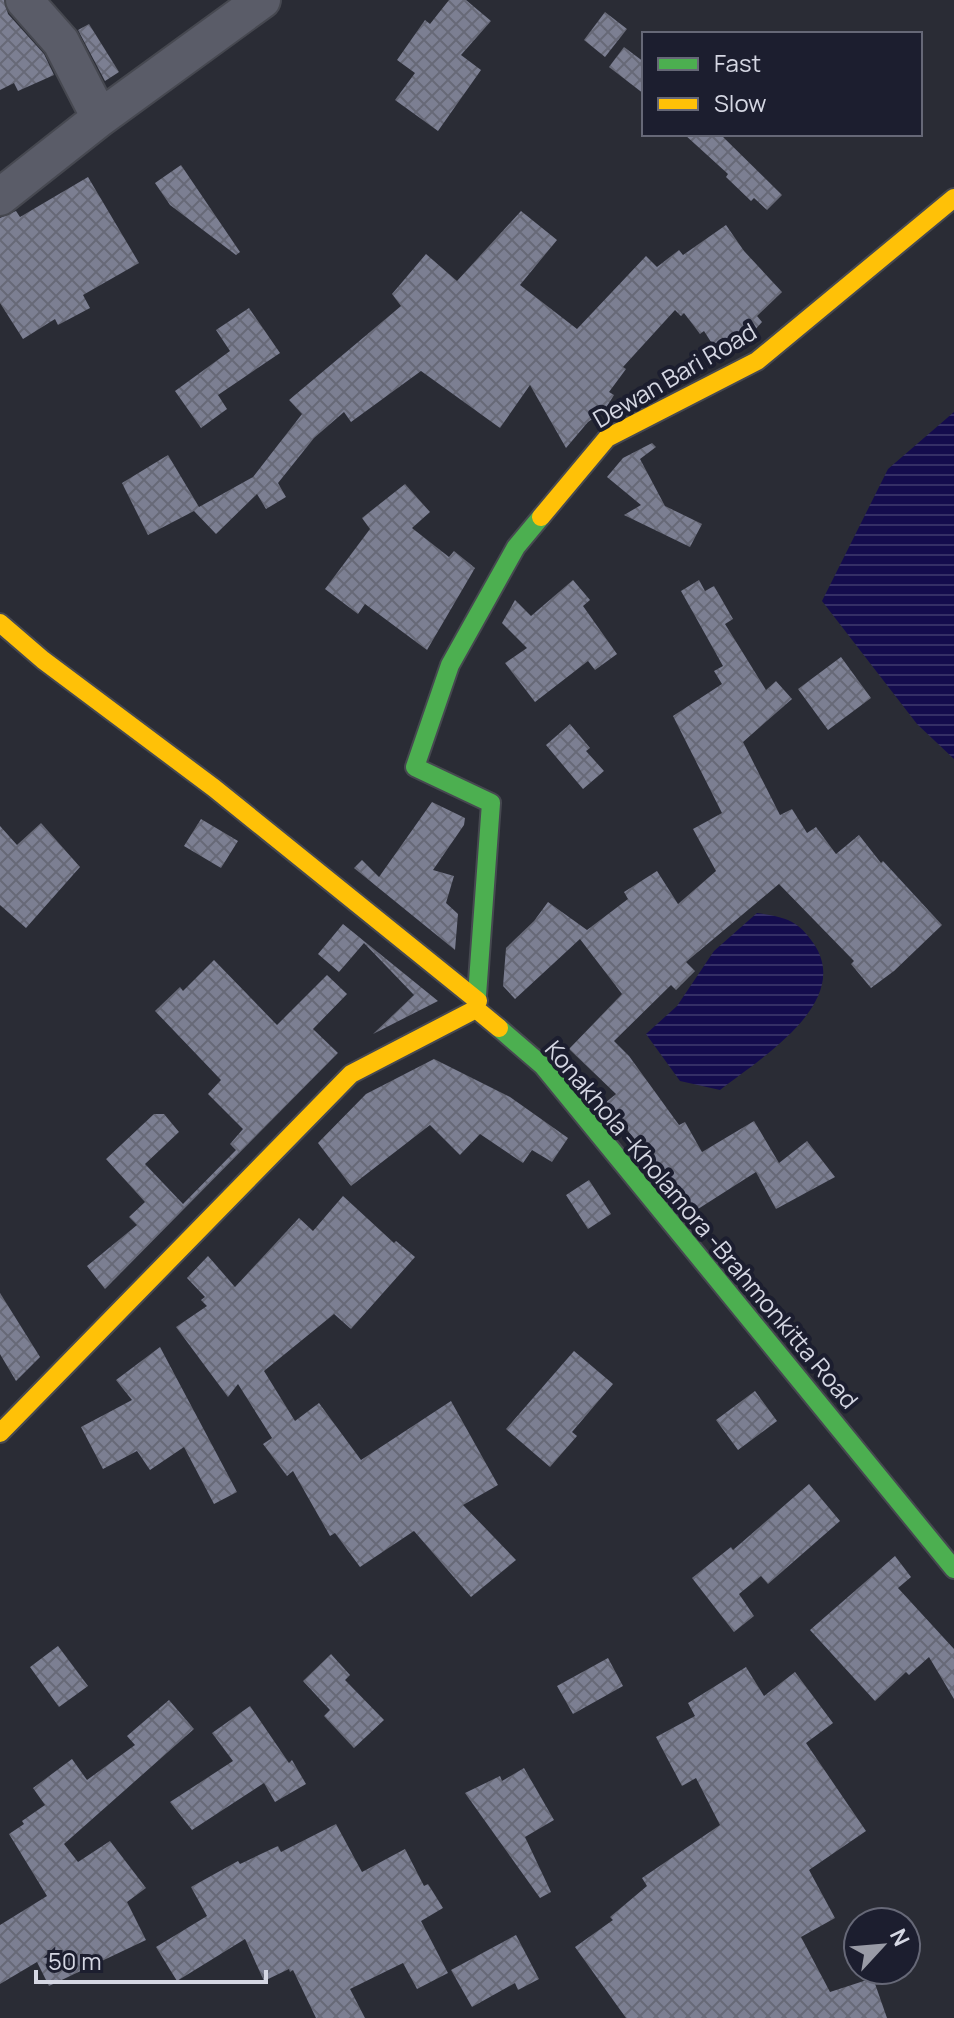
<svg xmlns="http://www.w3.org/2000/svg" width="954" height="2018" font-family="Manrope,sans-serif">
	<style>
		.water { fill: url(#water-rules) }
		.building { fill: url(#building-cross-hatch) }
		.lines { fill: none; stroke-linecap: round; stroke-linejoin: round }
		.street-casing { stroke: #464850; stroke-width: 40 }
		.fast-casing { stroke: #464850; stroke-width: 22 }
		.slow-casing { stroke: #464850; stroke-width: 22 }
		.street { stroke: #5a5c68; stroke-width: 36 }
		.fast { stroke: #4caf50; stroke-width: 18 }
		.slow { stroke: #ffc107; stroke-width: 18 }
		.labels { text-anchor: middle; stroke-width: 8; stroke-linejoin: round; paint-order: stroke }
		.street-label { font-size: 24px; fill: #d5d7e3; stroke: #1c1e2f }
	</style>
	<defs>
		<pattern id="water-rules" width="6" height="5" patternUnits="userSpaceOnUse" patternTransform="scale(2)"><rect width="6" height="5" fill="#140c4d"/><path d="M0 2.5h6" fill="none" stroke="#352f66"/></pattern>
		<pattern id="building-cross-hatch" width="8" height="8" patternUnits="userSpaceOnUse" patternTransform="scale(2)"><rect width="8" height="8" fill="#7c7f92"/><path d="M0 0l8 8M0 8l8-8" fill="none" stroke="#676977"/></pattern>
	</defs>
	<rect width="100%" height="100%" fill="#2a2c35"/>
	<path class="water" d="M954,412V759L917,724L822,601L888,469Z
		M757,913C785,917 798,920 814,944C853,1003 759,1059 720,1090L680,1081L646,1034L677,1006L714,951Z"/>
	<path class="building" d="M0,0H4L8,14L44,54L54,75L18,91L14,83L0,90Z
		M449,0H466L491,21L461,55L481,70L438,131L395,100L415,73L397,60L425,20L430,24Z
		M605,12L627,29L605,57L584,40Z
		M89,24L119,72L105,81L78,30Z
		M624,47L644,62V94L609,67Z
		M684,134H720L782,195L767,210L754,198L751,201L726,177L728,174Z
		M181,165L240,252L236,255L170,205L155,183Z
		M88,177L139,263L83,295L90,308L58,325L55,319L23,339L0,303V218L16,211L20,217Z
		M521,211L557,240L520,285L577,329L646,256L657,267L679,250L683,255L726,225L744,251L782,292L757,316L762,322L752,333L718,353L704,331L700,334L684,313L681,316L675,310L623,367L626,369L609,392L614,395L604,411L588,422L566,448L530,385L500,428L421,371L351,422L344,412L314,438L278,483L286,497L266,509L257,494L216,534L194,511L148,535L122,483L168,455L199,507L253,477L302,414L289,400L401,306L392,294L426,254L457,281Z
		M249,308L280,353L218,395L227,409L201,428L175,391L230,351L216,330Z
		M652,443L656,447L640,459L665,506L702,524L690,547L624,515L641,505L607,477L623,458Z
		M405,484L430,512L412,528L449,557L454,551L475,568L427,650L365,604L358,614L325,589L370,529L362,518Z
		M573,580L590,600L583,606L617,654L595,670L588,661L535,702L505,663L527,648L502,623L515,600L531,616Z
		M699,580L705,591L714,586L733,619L725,624L766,690L776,681L792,699L743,742L780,815L792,809L807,833L816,827L836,854L859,835L881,863L883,861L942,925L894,971L871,988L851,964L854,961L779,884L686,962L695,971L676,990L671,985L614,1041L629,1056L679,1125L685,1122L702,1152L754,1121L779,1163L807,1141L835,1177L776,1209L756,1172L698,1209L711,1232L605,1103L616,1094L569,1049L622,994L580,939L515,999L503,986L506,948L534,921L548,902L587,930L628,899L624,892L657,871L678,904L716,871L693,829L722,813L673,716L722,684L714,671L723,666L681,591Z
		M841,657L871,698L828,730L798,689Z
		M570,724L590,748L586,751L604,771L583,789L546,745Z
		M432,802L465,818L464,825L433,870L454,876L446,903L458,914L455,950L354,868L362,860L379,877Z
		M201,819L238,841L221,868L184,846Z
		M41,823L80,867L26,928L0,905V826L17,845Z
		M343,924L438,1001L373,1034L414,995L364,943L339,972L318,954Z
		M214,960L277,1025L327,975L347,994L313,1029L338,1053L105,1289L87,1266L137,1225L129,1217L145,1202L106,1159L154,1114H164L179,1132L145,1164L183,1204L236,1150L230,1144L243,1129L208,1094L221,1080L155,1011L180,987L183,991Z
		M434,1059L510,1097L568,1138L552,1162L532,1150L523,1163L480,1134L460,1155L430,1125L351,1186L318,1143L366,1094Z
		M589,1180L611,1214L588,1229L566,1195Z
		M343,1196L394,1243L396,1241L415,1257L351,1329L334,1314L264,1371L295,1421L319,1403L361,1460L451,1401L498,1485L463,1505L516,1560L471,1597L414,1531L360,1567L335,1533L330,1536L293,1471L287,1476L263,1444L272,1438L238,1384L228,1397L176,1327L207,1306L201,1300L205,1297L187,1278L208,1256L235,1287L299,1218L313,1231Z
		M0,1293L40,1357L16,1381L0,1354Z
		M160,1347L237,1492L214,1504L184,1447L150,1470L137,1451L103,1469L81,1427L132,1400L116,1380Z
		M574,1351L613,1384L572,1432L577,1436L550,1467L506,1429Z
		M755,1391L777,1421L738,1450L716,1420Z
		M809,1484L840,1521L768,1584L761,1576L739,1594L754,1616L734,1632L692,1578L731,1547L733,1550Z
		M895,1556L911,1577L898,1588L954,1649V1699L929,1657L909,1675L906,1672L875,1701L810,1630Z
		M58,1646L88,1686L59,1707L30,1667Z
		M331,1654L350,1675L345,1680L384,1720L354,1748L324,1716L330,1710L303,1681Z
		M608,1658L623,1686L573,1714L557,1686Z
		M746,1667L764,1696L795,1672L833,1723L806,1743L866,1831L809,1870L835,1918L801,1937L830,1992L873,1978L887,2018H626L575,1947L613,1920L610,1917L647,1886L642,1878L720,1825L696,1778L682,1786L656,1737L695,1716L688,1703Z
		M169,1700L194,1729L64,1844L78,1862L110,1841L146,1888L127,1902L146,1940L49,1986L37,1962L0,1984V1925L47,1896L9,1834L24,1824L22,1821L45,1805L33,1788L72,1759L87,1780L135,1745L127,1736Z
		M250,1706L289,1763L292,1760L306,1784L275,1802L264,1783L192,1830L170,1802L233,1761L212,1733Z
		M524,1768L554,1820L525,1837L551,1892L540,1898L465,1793L500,1776L502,1781Z
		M336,1824L362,1872L405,1849L424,1886L428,1884L443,1908L421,1921L448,1973L417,1989L403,1963L350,1989L365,2018H316L293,1970L290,1972L289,1969L264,1981L245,1939L177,1981L156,1947L207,1916L191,1887L238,1861L240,1864L278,1846L281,1852Z
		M516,1935L539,1979L518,1990L515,1983L472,2007L451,1970Z"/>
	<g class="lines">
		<defs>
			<path id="street" d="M24,0L61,42L100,118
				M0,197L100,118L262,0"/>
			<path id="fast" d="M476,1009L491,803L415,767L450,665L516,547L541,517
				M499,1028L543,1066L954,1569"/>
			<path id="slow" d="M541,517L607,438L757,361L954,198
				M0,623L43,660L214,788L478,1001
				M0,1433L351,1074L476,1009L499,1028"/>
		</defs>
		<use href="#street" class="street-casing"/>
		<use href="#fast" class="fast-casing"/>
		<use href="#slow" class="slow-casing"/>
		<use href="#street" class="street"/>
		<use href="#fast" class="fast"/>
		<use href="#slow" class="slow"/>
	</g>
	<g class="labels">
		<g class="street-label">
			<text transform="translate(675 376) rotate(-30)" y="8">Dewan Bari Road</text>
			<text transform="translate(701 1225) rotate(50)" y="8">Konakhola -Kholamora -Brahmonkitta Road</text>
		</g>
	</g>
	<rect x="642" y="32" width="280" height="104" fill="#1c1e2f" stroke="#666877" stroke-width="2"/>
	<rect x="658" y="58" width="40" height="12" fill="#4caf50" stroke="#666877" stroke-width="2"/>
	<text x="714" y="72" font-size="24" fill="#d5d7e3">Fast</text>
	<rect x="658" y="98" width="40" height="12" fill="#ffc107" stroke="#666877" stroke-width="2"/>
	<text x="714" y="112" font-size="24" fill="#d5d7e3">Slow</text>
	<g transform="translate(882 1946) rotate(64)"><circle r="38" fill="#1c1e2f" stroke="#666877" stroke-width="2"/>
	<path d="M0-6L14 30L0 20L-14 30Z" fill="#999ba6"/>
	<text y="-12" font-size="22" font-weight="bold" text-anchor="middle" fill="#d5d7e3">N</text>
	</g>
	<path d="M36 1970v12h230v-12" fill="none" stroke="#d5d7e3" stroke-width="4"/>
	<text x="48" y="1970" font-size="24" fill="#d5d7e3" stroke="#1c1e2f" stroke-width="6" paint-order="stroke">50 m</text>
</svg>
